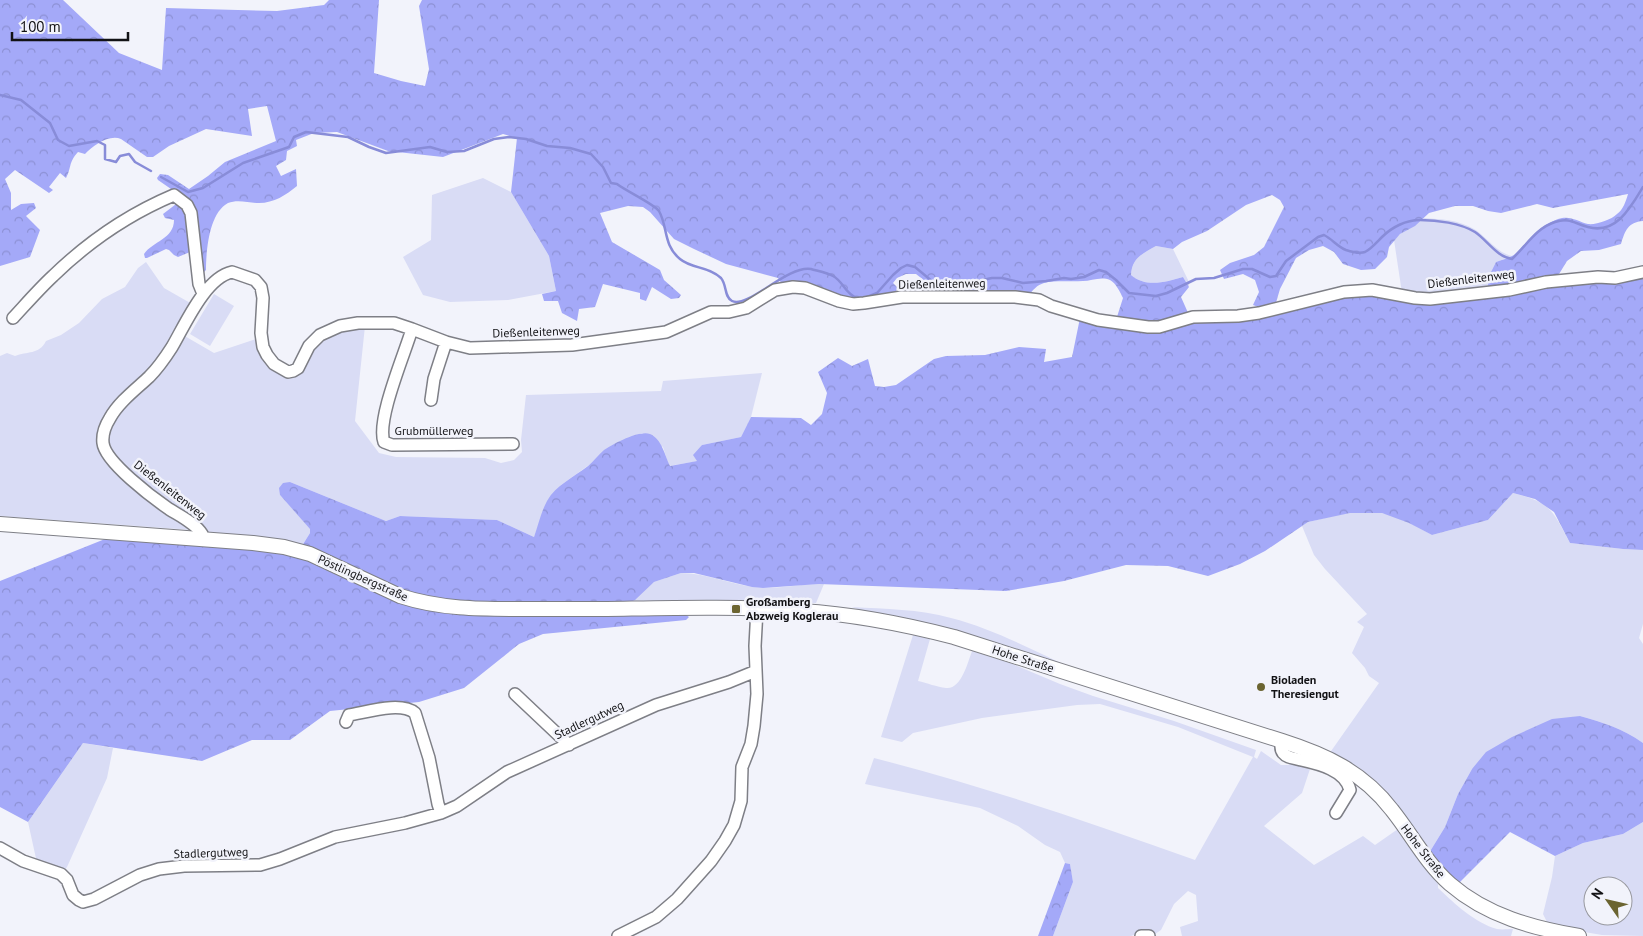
<svg xmlns="http://www.w3.org/2000/svg" width="1643" height="936" font-family="'PT Sans',sans-serif">
	<style>
		.grass { fill: #d9dcf5; fill-rule: evenodd }
		.forest { fill: url(#forest-crowns) }
		.lines { fill: none; stroke-linecap: round; stroke-linejoin: round }
		.stream { stroke: #888cd8; stroke-width: 2.5 }
		.minor-casing { stroke: #7e7f86; stroke-width: 14 }
		.major-casing { stroke: #7e7f86; stroke-width: 16 }
		.minor { stroke: #fff; stroke-width: 11 }
		.major { stroke: #fff; stroke-width: 14 }
		.poi-dot { fill: #6b6431; stroke: #f2f3fb; stroke-width: 2 }
		.labels { text-anchor: middle; stroke-width: 5; stroke-linejoin: round; paint-order: stroke }
		.street-label { font-size: 12px; fill: #121215; stroke: #f2f3fb }
		.poi-label { font-size: 12px; font-weight: bold; fill: #121215; stroke: #f2f3fb; text-anchor: start }
	</style>
	<defs>
		<pattern id="forest-crowns" width="20" height="18" patternUnits="userSpaceOnUse" patternTransform="scale(1.25)"><rect width="20" height="18" fill="#a4a9f8"/><path d="M2 6a3 3 0 1 1 6 0M12 15a3 3 0 1 1 6 0" fill="none" stroke="#8c90d4"/></pattern>
	</defs>
	<rect width="100%" height="100%" fill="#f2f3fb"/>
	<path class="grass" d="M483,178L511,192L549,256L556,291L508,300L450,302L423,295L403,257L431,240L432,195Z
		M1424,218C1441,219 1459,220 1474,229C1487,237 1497,253 1512,256L1496,262L1490,274L1487,290L1431,297L1402,293L1394,240C1402,230 1414,226 1424,218Z
		M1156,246L1173,249L1189,282V287L1183,277C1166,282 1146,288 1131,275C1132,258 1142,254 1156,246Z
		M146,262L164,288L192,304L162,355L126,394L100,445L192,530L0,516V356L7,353L15,356C27,351 39,355 46,341L61,335L79,323L102,299L125,287L138,268Z
		M214,294L234,306L210,346L190,334Z
		M365,326L355,421L379,453L396,457L485,458L501,463L514,460L522,452L521,440L526,395L661,391L663,381L762,373L751,417L741,437L702,445L698,461L669,466L663,447L642,433L626,439L607,448L589,465L561,485L548,500L534,537L497,520L400,516L386,521L290,482L280,495L310,528V533L301,547L211,535L158,497L111,455L106,432L109,424L183,335L214,353L259,338L264,354L295,370L317,342L328,334Z
		M1513,493C1551,503 1552,509 1570,543L1623,549L1643,550V624L1639,638L1643,644V743C1622,728 1604,723 1580,716L1472,769L1458,794L1445,827L1429,853L1329,754L1379,683L1369,676L1365,668L1352,653L1364,627L1357,622L1367,614L1325,569L1314,555L1302,526L1308,522C1330,517 1358,508 1382,513C1398,515 1417,527 1432,535L1488,520Z
		M681,573C706,573 729,584 754,587C777,590 801,583 824,584L816,603L771,602L705,605L625,604L654,582Z
		M852,607C885,609 919,609 951,618C994,629 1034,651 1074,669L865,612Z
		M913,635L930,639L918,681C927,683 937,687 946,688C961,690 968,662 972,651L1010,663L1060,684L1093,696L1174,721L1256,750L1254,757L1257,759L1261,751L1281,765H1288L1296,762L1311,766L1302,793L1264,826L1314,865L1363,836L1375,845L1398,829L1419,861L1438,884V888C1455,904 1475,923 1497,929C1502,930 1508,929 1513,929L1511,936H1182L1180,927L1198,921L1196,895L1188,891L1174,904L1161,930L1155,934L1142,932L1131,936H1053L1073,882L1070,864L1065,863L1060,852L1045,845L1018,826L980,808L865,784L874,758C983,786 1089,822 1195,860L1253,757L1178,727L1100,704L1077,705L982,718L913,733L902,742L881,737Z
		M83,743L113,748L107,778L67,867L63,872L37,863L28,822Z
		M1643,822V936L1602,935L1549,926L1543,914L1552,877L1555,856L1583,843L1623,834ZM1593,886H1623V916H1593Z"/>
	<path class="forest" d="M0,0H63L119,53L162,70L166,8L277,11L324,5L329,0H379L374,73L401,81L425,86L429,69L419,6L422,0H1643V221C1628,222 1625,231 1621,244L1599,250L1581,251L1567,261L1556,279L1487,290L1490,274L1496,262C1501,260 1509,258 1514,255C1530,241 1536,227 1558,219C1570,215 1577,221 1588,224C1596,225 1611,220 1617,214C1623,210 1626,201 1628,194L1553,208L1537,204L1501,213L1488,211L1473,206H1455L1429,213L1415,226L1400,234L1389,247L1387,257L1375,269L1361,270L1343,264L1334,252L1323,246L1309,250L1296,258L1280,289L1275,306L1261,308L1253,305L1259,292L1255,280L1243,274L1224,279L1220,270L1230,263L1254,255L1264,247L1284,207L1280,200L1272,195L1246,205L1207,231L1182,242L1173,249L1156,246C1142,254 1132,258 1131,275C1146,288 1166,282 1183,277L1189,287L1181,297L1189,315L1158,324L1116,320L1123,298C1120,292 1116,283 1110,280C1101,276 1091,281 1083,281C1070,282 1056,280 1044,283C1037,285 1033,290 1029,295L956,294L930,285L916,274H906L897,278L893,283L897,287L896,292L854,301L782,284L778,278L726,264L694,249L674,239L650,212L643,207L628,206L600,213L612,242L660,270L664,280L681,295L679,298L671,299L652,287L646,301L640,299V293L603,284L595,307L579,309L577,321L562,313L558,301H544L542,294L556,291L549,256L511,192L517,138L503,134L443,157L388,151L337,132L314,133L296,140L297,146L287,151L286,160L276,166L281,176L296,169L297,186C286,195 274,203 259,203C249,203 238,199 228,203C209,213 206,251 206,270L203,273L194,252H190L178,257L174,255L169,250L166,249L147,258H145L144,254C153,241 174,239 174,220L165,218L163,214L184,198L158,180L157,178L160,174L168,175L189,189L208,176L225,162L276,141L267,106L248,109L252,136L206,129L169,146L153,157H147L121,139C109,134 93,146 85,154L78,152C68,163 72,167 66,178L60,173L49,187L53,190L49,193L15,170L5,179L11,193V210L21,204L34,203L36,208L26,216L40,230L30,257L0,266Z
		M1643,274V550L1623,549L1570,543L1554,512L1535,499L1513,493L1488,520L1432,535L1409,523L1382,513H1350L1308,522L1265,551L1240,564L1208,576L1168,566L1126,565L1064,581L1006,591L819,584L763,588L752,587L694,573H681L654,582L635,600L625,604L685,614L689,617L686,620L543,634L519,644L464,688L419,702L330,711L290,740H252L202,761L83,743L28,822L0,807V581L105,539L268,551L295,557L310,533V529L280,495L279,488L283,483L290,482L386,521L400,516L497,520L534,537C538,526 541,512 547,501C556,485 574,477 588,466C594,461 598,455 604,450C613,444 639,430 650,434C662,439 665,456 670,466L697,461L693,455L702,445L741,437L751,417L801,418L811,425L822,414L827,393L818,372L838,358L852,366L868,359L875,386L884,387L896,385L934,359L946,356L985,355L1019,347L1046,349L1044,362L1072,357L1080,318L1147,330L1358,292L1415,300Z
		M1580,716C1604,723 1622,728 1643,743V822L1623,834L1583,843L1555,856L1510,832L1458,884L1429,853L1445,827L1458,794L1472,769L1486,752L1512,737L1552,719Z
		M1065,863L1070,864L1073,882L1053,936H1038Z"/>
	<g class="lines">
		<path class="stream" d="M0,95L21,100L50,123L58,140L69,146L97,141L105,145V159L116,162L120,156L129,154L135,162L151,171
			M161,177L188,192L203,188L243,163L289,147L294,137L306,132L348,137L369,147L386,153L430,147L447,152L464,151L494,139L509,137L526,139L547,146L570,148L591,154L603,167L611,183L617,184C626,191 654,204 659,211C668,227 663,245 680,259C692,269 708,266 721,278C727,285 724,297 732,301C748,309 787,265 811,269C818,271 828,273 833,276C844,282 844,293 858,299
			M867,297L877,293L893,275L901,268L907,265L915,267L933,282L944,285H957L992,278H1002L1023,283L1046,281L1064,278L1071,279L1084,277L1099,270L1106,272L1116,280L1129,293L1156,296L1167,293L1196,279L1214,278L1243,269H1252L1270,277L1276,276L1286,261L1318,237L1324,235C1332,239 1338,247 1346,250C1352,252 1359,254 1365,252C1371,249 1377,242 1382,237C1392,227 1406,220 1420,220C1437,220 1460,223 1475,232C1487,240 1497,257 1512,259C1526,246 1536,228 1555,222C1570,217 1575,224 1588,227C1616,235 1631,207 1643,187"/>
		<defs>
			<path id="minor" d="M13,318C26,304 39,289 53,276C88,242 129,214 174,195L187,205L191,213L199,284L203,294
				M412,329C405,353 376,420 384,442L392,445L513,444
				M431,400L434,379L446,342
				M202,539V534C195,523 180,516 169,509C153,498 105,462 103,443C102,434 105,426 110,418C119,402 135,390 149,377C158,368 165,358 172,347C185,325 205,278 232,272L255,280L261,287L263,298L261,333L263,347L267,355L274,364L288,372L293,371L298,368L309,346L320,335L340,326L358,323H394L412,329L446,342L470,348L572,345L666,332L711,312H729L746,308L775,290L793,287L805,288L839,301L853,304L864,303L902,297H1015L1039,300L1051,306L1098,320L1148,327H1159L1193,317L1238,316L1259,313L1344,292L1372,290L1415,298L1430,299L1509,290L1546,282L1598,277L1615,278L1643,272
				M515,694L569,745
				M346,722L349,715C367,712 401,701 415,713L429,758L438,804L441,813
				M1282,741C1281,745 1280,749 1283,753C1287,758 1294,758 1301,760C1319,764 1345,770 1350,790L1336,813
				M0,848L23,861L61,874L67,880L73,895L79,900L83,902L94,899L140,875L159,869L184,866L260,865L280,859L335,837L405,823L441,813L457,806L507,772L656,705L729,682L756,671
				M618,936L656,917L677,899L711,861L725,841L734,825L741,801L742,767L751,744L754,726L757,694L755,646L757,609
				M1141,936H1149"/>
			<path id="major" d="M0,524L253,543L284,547L310,554L400,596C440,609 479,609 520,609C549,609 578,609 607,609C672,608 736,606 801,611C852,614 904,624 954,637L1282,741C1326,755 1363,772 1392,810C1412,835 1426,863 1450,884C1487,916 1533,928 1579,936"/>
		</defs>
		<use href="#minor" class="minor-casing"/>
		<use href="#major" class="major-casing"/>
		<use href="#minor" class="minor"/>
		<use href="#major" class="major"/>
	</g>
	<g class="poi-dot">
		<rect x="731" y="604" width="10" height="10" rx="2.5"/>
		<circle cx="1261" cy="687" r="5"/>
	</g>
	<g class="labels">
		<g class="street-label">
			<text transform="translate(1471 279) rotate(-7)" y="4">Dießenleitenweg</text>
			<text transform="translate(942 284) rotate(-1)" y="4">Dießenleitenweg</text>
			<text transform="translate(536 332) rotate(-2)" y="4">Dießenleitenweg</text>
			<text x="434" y="435">Grubmüllerweg</text>
			<text transform="translate(170 490) rotate(38)" y="4">Dießenleitenweg</text>
			<text transform="translate(363 578) rotate(24)" y="4">Pöstlingbergstraße</text>
			<text transform="translate(1023 659) rotate(18)" y="4">Hohe Straße</text>
			<text transform="translate(589 720) rotate(-25)" y="4">Stadlergutweg</text>
			<text transform="translate(1423 851) rotate(52)" y="4">Hohe Straße</text>
			<text transform="translate(211 853) rotate(-2)" y="4">Stadlergutweg</text>
		</g>
		<g class="poi-label">
			<text x="746" y="606">Großamberg<tspan x="746" dy="14">Abzweig Koglerau</tspan></text>
			<text x="1271" y="684">Bioladen<tspan x="1271" dy="14">Theresiengut</tspan></text>
		</g>
	</g>
	<g transform="translate(1608 901) rotate(304)"><circle r="24" fill="#f2f3fb" stroke="#98999f"/>
	<path d="M0-4L9 19L0 12L-9 19Z" fill="#6b6431"/>
	<text y="-8" font-size="14" font-weight="bold" text-anchor="middle" fill="#121215">N</text>
	</g>
	<path d="M12 32v8h116v-8" fill="none" stroke="#121215" stroke-width="2.5"/>
	<text x="20" y="32" font-size="15" fill="#121215" stroke="#f2f3fb" stroke-width="4" paint-order="stroke">100 m</text>
</svg>
